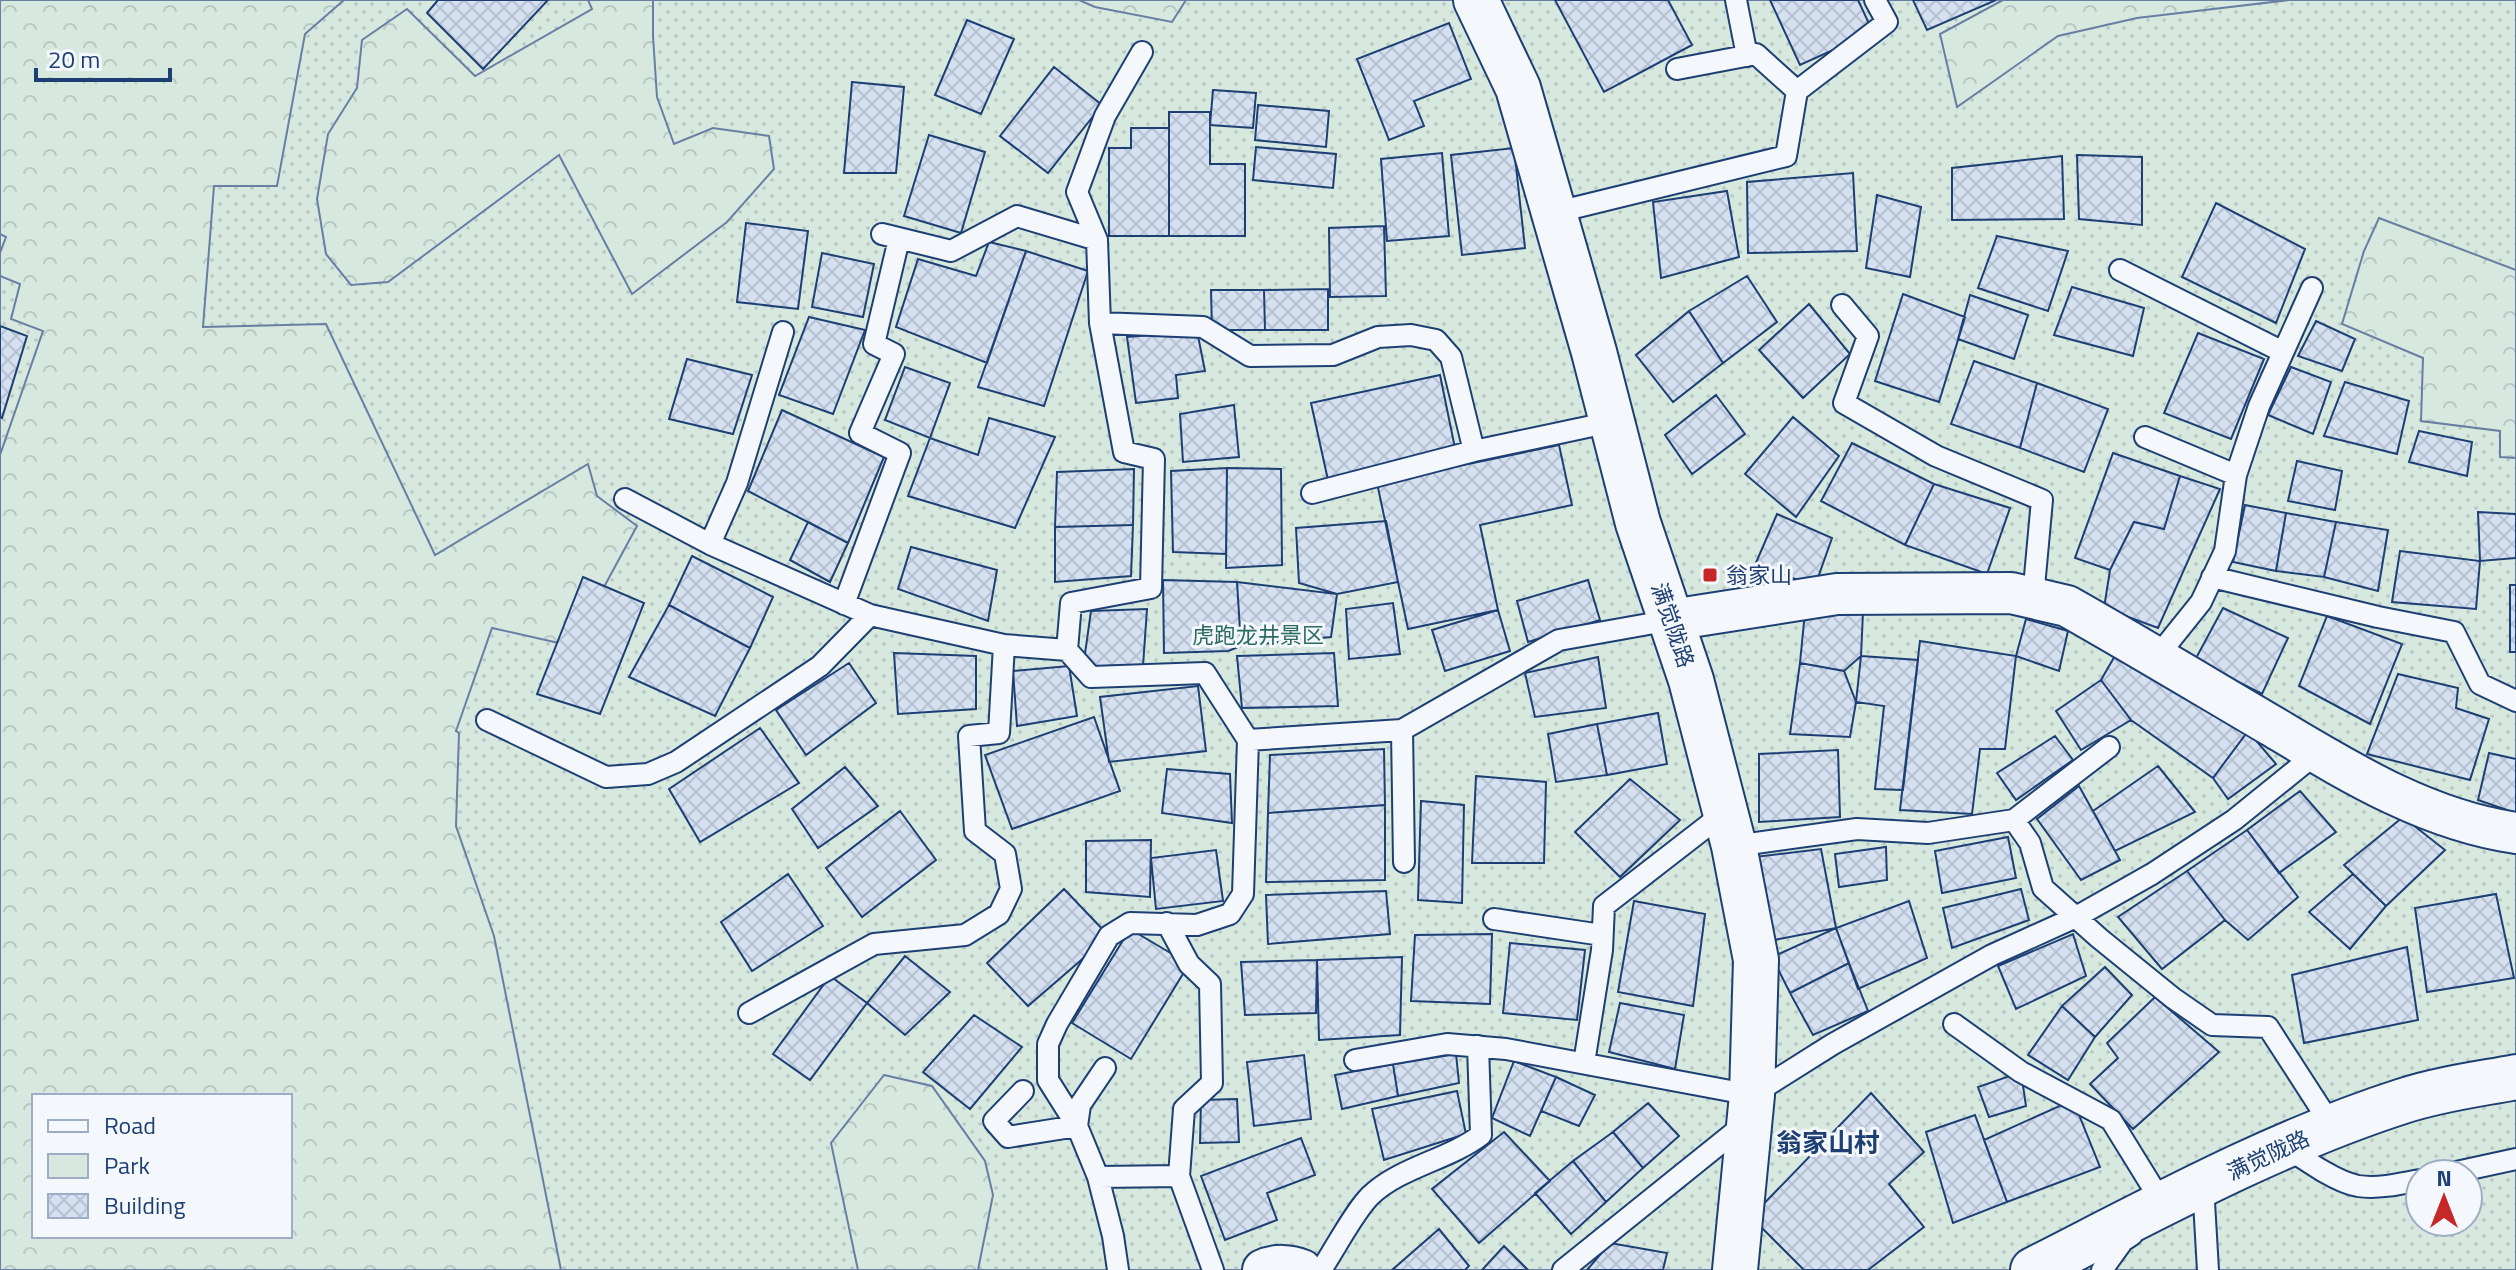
<svg xmlns="http://www.w3.org/2000/svg" width="2516" height="1270" font-family="'Titillium Web','Noto Sans SC',sans-serif">
	<style>
		.green { fill: url(#green-dots); stroke: #687fa3; stroke-width: 2; fill-rule: evenodd }
		.forest { fill: url(#forest-crowns); stroke: #687fa3; stroke-width: 2; fill-rule: evenodd }
		.building { fill: url(#building-cross-hatch); stroke: #1d3f73; stroke-width: 2 }
		.lines { fill: none; stroke-linecap: round; stroke-linejoin: round }
		.lane-casing { stroke: #1d3f73; stroke-width: 24 }
		.street-casing { stroke: #1d3f73; stroke-width: 44 }
		.secondary-casing { stroke: #1d3f73; stroke-width: 48 }
		.lane { stroke: #f4f7fb; stroke-width: 20 }
		.street { stroke: #f4f7fb; stroke-width: 40 }
		.secondary { stroke: #f4f7fb; stroke-width: 44 }
		.poi-dot { fill: #c62828; stroke: #f4f7fb; stroke-width: 3 }
		.labels { text-anchor: middle; stroke-width: 6; stroke-linejoin: round; paint-order: stroke }
		.poi-label { font-size: 22px; fill: #1d3f73; stroke: #f4f7fb; text-anchor: start }
		.street-label { font-size: 22px; fill: #1d3f73; stroke: #f4f7fb }
		.park-label { font-size: 22px; fill: #2c6c60; stroke: #f4f7fb }
		.quarter-label { font-size: 26px; font-weight: bold; fill: #1d3f73; stroke: #f4f7fb }
	</style>
	<defs>
		<pattern id="green-dots" width="8" height="8" patternUnits="userSpaceOnUse" patternTransform="scale(2)"><rect width="8" height="8" fill="#d7e8df"/><path d="M2 2h.1M6 6h.1" fill="none" stroke="#b8c8c3" stroke-width="1.8" stroke-linecap="round"/></pattern>
		<pattern id="forest-crowns" width="20" height="18" patternUnits="userSpaceOnUse" patternTransform="scale(2)"><rect width="20" height="18" fill="#d7e8df"/><path d="M2 6a3 3 0 1 1 6 0M12 15a3 3 0 1 1 6 0" fill="none" stroke="#b8c8c3"/></pattern>
		<pattern id="building-cross-hatch" width="8" height="8" patternUnits="userSpaceOnUse" patternTransform="scale(2)"><rect width="8" height="8" fill="#d5e0f0"/><path d="M0 0l8 8M0 8l8-8" fill="none" stroke="#b6c1d1"/></pattern>
	</defs>
	<rect width="100%" height="100%" fill="#f4f7fb"/>
	<path class="green" d="M0,0H2516V1270H0ZM34,1096H290V1236H34ZM2420,1174H2468V1222H2420Z"/>
	<path class="forest" d="M0,0H344L305,34L277,186H214L203,327L326,324L435,555L588,464L597,496L637,526L572,646L492,628L456,731L459,733L456,826L494,936L561,1270H0V455L43,331L11,319L20,284L0,276V253L6,237L0,234ZM34,1096H290V1236H34Z
		M588,0H653V36L657,97L674,144L713,128L769,136L774,169L727,222L632,294L559,155L388,282L351,285L326,254L317,199L328,134L357,88L362,40L407,9L475,76L592,9Z
		M1079,0H1186L1172,22L1095,7Z
		M2003,0H2289L2137,18L2058,36L1957,107L1940,34Z
		M2379,218L2516,270V458L2500,457V431L2421,421L2423,358L2342,324L2364,251Z
		M884,1075L932,1086L985,1161L993,1195L978,1270H858L831,1143Z"/>
	<path class="building" d="M438,0H548L483,69L427,13Z
		M1555,0H1668L1692,45L1604,92Z
		M1770,0H1858L1873,32L1800,65Z
		M1913,0H1996L1927,30Z
		M967,20L1014,39L981,114L935,95Z
		M1449,23L1471,79L1414,101L1424,126L1389,140L1357,59Z
		M1054,67L1102,105L1048,173L1000,136Z
		M852,82L904,87L896,173H844Z
		M1213,90L1256,93L1253,128L1210,125Z
		M1258,105L1329,111L1326,147L1255,140Z
		M1169,112H1210V164H1245V236H1169Z
		M1131,128H1169V236H1109V148H1131Z
		M929,135L985,152L961,233L904,216Z
		M1256,147L1336,154L1333,188L1253,180Z
		M1514,148L1525,248L1462,255L1451,155Z
		M1442,153L1449,236L1387,241L1381,159Z
		M2077,155L2142,157V225L2079,219Z
		M2062,156L2064,219L1952,220V168Z
		M1853,173L1857,251L1748,253L1747,182Z
		M1727,191L1739,257L1661,278L1653,202Z
		M1877,195L1921,207L1910,277L1866,268Z
		M2216,203L2305,249L2276,323L2182,277Z
		M746,223L808,231L798,309L737,302Z
		M1384,226L1386,296L1330,297L1329,228Z
		M1997,236L2068,251L2048,311L1978,288Z
		M989,242L1026,251L987,363L896,327L918,259L976,276Z
		M1026,251L1088,271L1044,406L978,387Z
		M822,253L874,264L863,317L812,307Z
		M1747,276L1777,322L1723,363L1689,311Z
		M2072,287L2144,308L2133,356L2054,335Z
		M1328,289V330H1265L1264,290Z
		M1211,290H1264L1265,330H1212Z
		M1903,294L1965,317L1939,402L1875,381Z
		M1970,295L2028,315L2014,359L1958,339Z
		M1809,304L1850,354L1803,398L1759,350Z
		M1689,311L1723,363L1673,402L1636,355Z
		M809,317L865,330L833,414L779,395Z
		M2316,321L2355,339L2342,371L2298,356Z
		M0,326L27,336L2,418L0,417Z
		M1197,331L1205,371L1176,375L1178,398L1136,403L1127,337Z
		M2198,333L2264,359L2231,439L2164,413Z
		M687,359L752,375L733,434L669,419Z
		M1974,361L2037,383L2020,448L1951,424Z
		M905,367L950,383L930,438L885,420Z
		M2291,367L2331,382L2313,434L2268,415Z
		M1440,375L1456,453L1328,480L1311,403Z
		M2345,382L2409,401L2397,454L2324,436Z
		M2037,383L2108,409L2084,472L2020,448Z
		M1716,395L1745,434L1692,474L1665,435Z
		M1234,405L1239,457L1183,462L1180,414Z
		M782,410L884,457L848,543L748,491Z
		M1793,417L1839,456L1796,517L1745,474Z
		M989,418L1055,437L1015,528L908,496L930,438L978,455Z
		M2419,431L2472,442L2467,476L2409,462Z
		M1852,443L1934,484L1905,545L1821,501Z
		M1559,445L1572,505L1480,525L1498,610L1408,629L1377,483Z
		M2113,453L2180,476L2164,529L2134,522L2110,570L2075,558Z
		M2297,461L2342,471L2335,510L2288,501Z
		M1227,468L1226,554L1173,552L1171,471Z
		M1227,468L1281,469L1282,565L1226,568Z
		M1134,469L1133,525L1055,527L1057,472Z
		M2180,476L2220,489L2158,628L2104,608L2110,570L2134,522L2164,529Z
		M1934,484L2010,508L1987,574L1905,545Z
		M2245,505L2286,513L2276,571L2233,562Z
		M2478,512L2516,514V558L2480,561Z
		M2286,513L2336,522L2324,577L2276,571Z
		M1777,514L1832,538L1815,586L1755,565Z
		M1386,521L1398,582L1337,594L1299,583L1296,528Z
		M808,522L848,543L830,582L790,560Z
		M2336,522L2388,530L2378,591L2324,577Z
		M1133,525L1131,576L1055,582V527Z
		M911,547L997,570L988,621L898,589Z
		M2400,551L2480,561L2476,609L2392,602Z
		M692,556L773,597L750,648L669,605Z
		M583,577L644,603L600,714L537,694Z
		M1163,580L1237,582L1241,646L1228,651L1164,653Z
		M1588,580L1600,620L1528,642L1517,601Z
		M1237,582L1337,594L1331,637L1241,646Z
		M2510,585H2516V652H2510Z
		M1393,603L1400,654L1349,659L1346,609Z
		M669,605L750,648L715,716L629,677Z
		M2223,608L2288,638L2262,694L2195,660Z
		M1147,609L1143,666L1083,668L1091,611Z
		M1498,610L1510,651L1445,671L1432,630Z
		M1805,612H1863L1861,656L1844,671L1800,663Z
		M2327,616L2402,644L2370,724L2299,686Z
		M2026,619L2068,631L2059,671L2016,656Z
		M1920,641L2016,656L2005,749H1980L1972,814L1900,810Z
		M894,653L976,656V709L898,714Z
		M1334,653L1338,706L1242,708L1237,656Z
		M2116,654L2248,731L2213,778L2131,720L2101,680Z
		M1861,656L1918,660L1903,790L1875,789L1884,706L1856,702Z
		M1598,657L1606,708L1535,717L1525,673Z
		M849,663L876,703L806,755L776,710Z
		M1800,663L1844,671L1856,702L1850,737L1790,734Z
		M1069,666L1077,716L1017,726L1013,671Z
		M2398,674L2458,688L2456,708L2489,719L2470,780L2367,754Z
		M2101,680L2131,720L2081,750L2056,711Z
		M1198,686L1206,751L1109,762L1100,697Z
		M1658,713L1667,764L1607,775L1597,724Z
		M1094,717L1120,791L1012,829L985,755Z
		M1597,724L1607,775L1556,782L1548,734Z
		M760,728L799,783L700,842L669,789Z
		M2248,731L2276,764L2228,799L2213,778Z
		M2055,736L2073,760L2016,800L1997,773Z
		M1384,749L1385,805L1268,813L1270,755Z
		M1838,750L1840,817L1759,822V754Z
		M2489,753L2516,759V813L2478,800Z
		M2158,766L2195,812L2115,851L2093,811Z
		M845,767L878,806L818,848L792,809Z
		M1167,769L1230,774L1232,823L1162,813Z
		M1476,776L1546,782L1544,863H1472Z
		M1630,779L1680,820L1620,877L1575,832Z
		M2079,786L2120,860L2081,880L2037,819Z
		M2300,791L2336,832L2279,873L2247,830Z
		M1421,801L1464,805L1462,903L1418,900Z
		M1385,805V880L1266,882L1268,813Z
		M900,811L936,860L862,917L826,868Z
		M2403,817L2445,850L2386,906L2344,865Z
		M2247,830L2298,897L2248,940L2225,920L2187,871Z
		M2008,837L2016,878L1942,893L1935,851Z
		M1151,840L1150,897L1086,892V841Z
		M1886,847L1887,880L1839,887L1835,854Z
		M1821,849L1836,928L1769,941L1754,857Z
		M1216,850L1223,901L1156,909L1151,858Z
		M2187,871L2225,920L2162,969L2118,917Z
		M788,874L823,926L752,971L721,922Z
		M2353,874L2386,906L2350,949L2309,912Z
		M1064,889L1109,936L1028,1006L987,963Z
		M2021,889L2029,920L1952,948L1943,908Z
		M1386,891L1390,934L1268,944L1266,895Z
		M2496,894L2514,978L2427,992L2415,908Z
		M1634,901L1705,914L1693,1006L1618,992Z
		M1909,901L1927,958L1858,989L1836,928Z
		M1836,928L1849,963L1790,993L1772,957Z
		M1130,929L1189,964L1131,1059L1072,1023Z
		M1492,934L1490,1004L1411,1001L1415,935Z
		M2073,934L2086,976L2016,1009L1998,966Z
		M1510,943L1585,950L1577,1020L1503,1013Z
		M2407,947L2418,1020L2304,1043L2292,975Z
		M905,956L950,992L905,1035L867,1003Z
		M1402,957L1400,1035L1319,1040L1317,960Z
		M1317,960L1316,1013L1245,1015L1241,962Z
		M1849,963L1868,1011L1813,1035L1790,993Z
		M2105,967L2132,995L2095,1037L2062,1006Z
		M830,976L867,1003L810,1080L773,1054Z
		M2155,997L2219,1052L2133,1129L2090,1084L2118,1058L2107,1043Z
		M1620,1003L1684,1015L1675,1069L1609,1052Z
		M2062,1006L2095,1037L2068,1080L2028,1055Z
		M974,1015L1022,1047L970,1109L923,1072Z
		M1456,1054L1459,1083L1398,1096L1393,1064Z
		M1304,1055L1311,1119L1254,1126L1247,1062Z
		M1514,1061L1556,1077L1530,1136L1492,1118Z
		M1393,1064L1398,1096L1342,1109L1335,1075Z
		M2021,1072L2026,1106L1989,1117L1978,1087Z
		M1556,1077L1595,1095L1579,1126L1541,1111Z
		M1457,1091L1466,1134L1384,1160L1372,1109Z
		M1871,1093L1924,1152L1889,1184L1924,1227L1868,1270H1804L1751,1217Z
		M1237,1099L1239,1142L1200,1143L1201,1100Z
		M2073,1100L2100,1167L2007,1202L1984,1140Z
		M1648,1103L1679,1136L1643,1168L1613,1132Z
		M1975,1115L2007,1202L1953,1223L1926,1132Z
		M1504,1132L1550,1181L1479,1243L1432,1189Z
		M1613,1132L1643,1168L1606,1202L1573,1161Z
		M1301,1138L1315,1175L1267,1193L1277,1220L1225,1240L1201,1176Z
		M1573,1161L1606,1202L1571,1234L1535,1193Z
		M1439,1229L1469,1266L1465,1270H1392Z
		M1610,1243L1667,1253L1663,1270H1587Z
		M1504,1246L1528,1270H1482Z"/>
	<g class="lines">
		<defs>
			<path id="lane" d="M1736,0L1747,56
				M1677,69L1756,54L1797,91
				M1553,213L1786,156L1797,91L1887,22L1875,0
				M882,234L951,251L1017,216L1097,240
				M2120,270L2283,352
				M1842,305L1868,336L1844,403L1936,456L2042,500L2033,598
				M1100,323L1203,327L1250,356L1333,355L1378,337L1411,335L1436,340L1451,357L1474,451
				M2145,437L2236,475
				M1312,493L1474,451L1611,422
				M625,499L710,544L870,615L1004,645L1067,650L1091,677L1205,673L1248,740L1402,730L1559,640L1671,620
				M710,544L737,483L783,332
				M2212,577L2378,617L2454,632L2480,684L2516,701
				M844,604L900,453L860,433L894,354L874,344L899,239
				M1067,650L1071,603L1151,588L1154,459L1124,452L1100,323L1097,240L1077,192L1105,116L1142,52
				M2156,658L2201,602L2225,551L2236,475L2259,406L2312,288
				M487,720L606,777L648,774L676,762L820,666L870,615
				M1402,730L1404,862
				M2014,820L2109,747
				M1734,846L1857,829L1928,833L2014,820L2030,843L2043,888L2099,938L2173,998L2212,1025L2268,1027L2332,1126
				M1494,919L1602,935
				M1167,923L1189,964L1210,984L1212,1083L1184,1109L1179,1176
				M749,1013L874,944L965,935L999,914L1011,889L1005,854L975,831L969,736L999,733L1004,645
				M1954,1024L2021,1072L2111,1120L2166,1209
				M1355,1060L1447,1044L1506,1049L1752,1095L1833,1044L1992,955L2076,917L2152,874L2234,820L2317,753
				M1584,1063L1602,950L1604,906L1724,813
				M1105,1068L1080,1105L1077,1126L1098,1177L1113,1236L1118,1270
				M1023,1091L994,1121L1008,1137L1077,1126L1048,1080V1044L1057,1024L1109,936L1130,923L1197,925L1230,914L1243,894L1248,740
				M2286,1147C2305,1160 2336,1182 2358,1186C2378,1189 2400,1184 2420,1180
				M2447,1174L2516,1159
				M1098,1177L1179,1176L1213,1270
				M2203,1185L2208,1270
				M1321,1270C1335,1249 1354,1212 1370,1196C1400,1167 1448,1160 1481,1135L1478,1046
				M1563,1270L1747,1122
				M2102,1270L2123,1241L2132,1235"/>
			<path id="street" d="M1671,620L1837,594L2011,593L2067,606C2136,645 2204,686 2272,726C2349,772 2426,820 2516,833
				M1263,1270C1275,1264 1290,1265 1302,1270"/>
			<path id="secondary" d="M1476,0L1518,88L1594,352L1638,523L1691,680L1734,846L1756,960L1752,1095L1735,1270
				M2033,1270C2153,1209 2275,1142 2403,1101C2439,1089 2479,1084 2516,1077"/>
		</defs>
		<use href="#lane" class="lane-casing"/>
		<use href="#street" class="street-casing"/>
		<use href="#secondary" class="secondary-casing"/>
		<use href="#lane" class="lane"/>
		<use href="#street" class="street"/>
		<use href="#secondary" class="secondary"/>
	</g>
	<rect class="poi-dot" x="1702" y="567" width="16" height="16" rx="4"/>
	<g class="labels">
		<g class="poi-label">
			<text x="1726" y="583">翁家山</text>
		</g>
		<g class="street-label">
			<text transform="translate(1673 625) rotate(71)" y="8">满觉陇路</text>
			<text transform="translate(2268 1155) rotate(-25)" y="8">满觉陇路</text>
		</g>
		<g class="park-label">
			<text x="1258" y="643">虎跑龙井景区</text>
		</g>
		<g class="quarter-label">
			<text x="1828" y="1152">翁家山村</text>
		</g>
	</g>
	<rect x="32" y="1094" width="260" height="144" fill="#f4f7fb" stroke="#9eadc5" stroke-width="2"/>
	<rect x="48" y="1120" width="40" height="12" fill="#f4f7fb" stroke="#9eadc5" stroke-width="2"/>
	<text x="104" y="1134" font-size="24" fill="#1d3f73">Road</text>
	<rect x="48" y="1154" width="40" height="24" fill="#d7e8df" stroke="#9eadc5" stroke-width="2"/>
	<text x="104" y="1174" font-size="24" fill="#1d3f73">Park</text>
	<rect x="48" y="1194" width="40" height="24" fill="url(#building-cross-hatch)" stroke="#9eadc5" stroke-width="2"/>
	<text x="104" y="1214" font-size="24" fill="#1d3f73">Building</text>
	<g transform="translate(2444 1198)"><circle r="38" fill="#f4f7fb" stroke="#9eadc5" stroke-width="2"/>
	<path d="M0-6L14 30L0 20L-14 30Z" fill="#c62828"/>
	<text y="-12" font-size="22" font-weight="bold" text-anchor="middle" fill="#1d3f73">N</text>
	</g>
	<path d="M36 68v12h134v-12" fill="none" stroke="#1d3f73" stroke-width="4"/>
	<text x="48" y="68" font-size="24" fill="#1d3f73" stroke="#f4f7fb" stroke-width="6" paint-order="stroke">20 m</text>
</svg>
